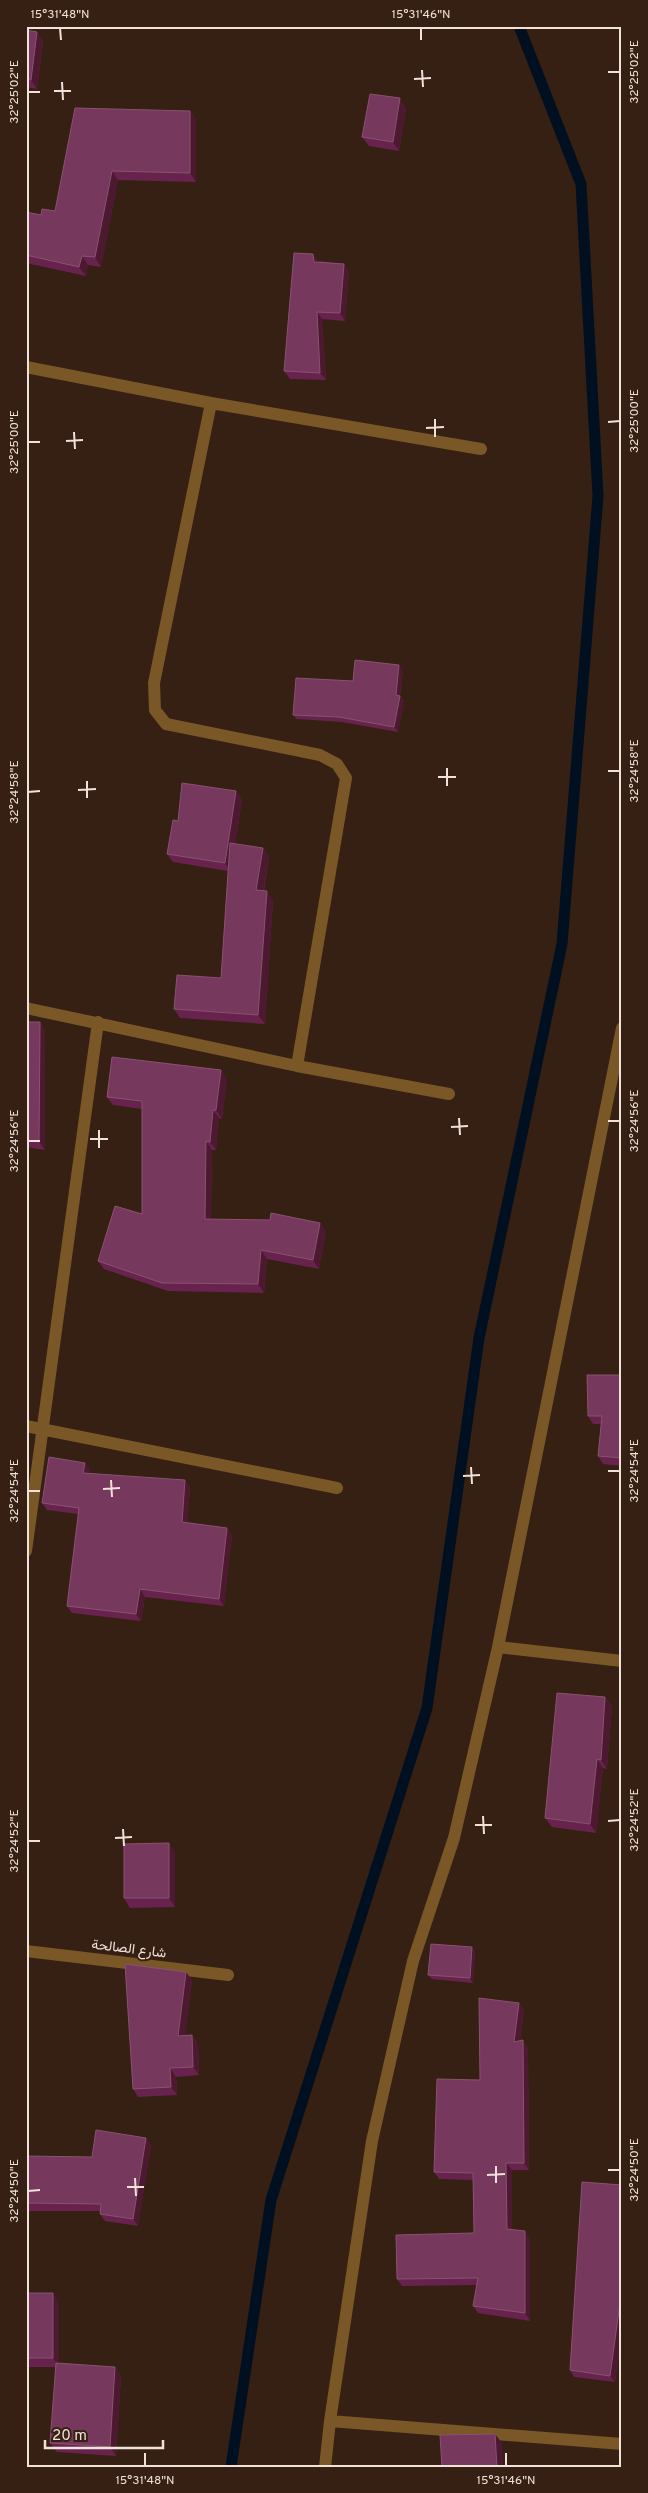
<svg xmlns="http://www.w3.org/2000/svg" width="648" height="2493" font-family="Overpass,Vazirmatn,sans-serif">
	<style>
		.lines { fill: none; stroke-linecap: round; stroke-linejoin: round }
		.stream { stroke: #001020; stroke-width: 11 }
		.street { stroke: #795727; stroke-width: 12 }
		.wall { fill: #67234e }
		.shaded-wall { fill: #4d1930 }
		.building { fill: #76385c; stroke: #895270 }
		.ticks { fill: none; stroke: #f0e1d9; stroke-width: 2 }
		.labels { text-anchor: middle; stroke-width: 4; stroke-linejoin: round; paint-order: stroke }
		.street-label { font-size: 14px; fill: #f0e1d9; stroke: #352013 }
		.neatline { fill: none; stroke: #f0e1d9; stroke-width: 2 }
		.ticks-label { font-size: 12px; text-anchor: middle; fill: #f0e1d9 }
	</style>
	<rect width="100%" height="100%" fill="#352013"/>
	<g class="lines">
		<path class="stream" d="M231,2467L271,2200L427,1708L479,1338L562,944L598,496L581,184L519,26"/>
		<path class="street" d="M26,367L211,403L481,449
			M211,403L154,683L155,710L166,724L320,755L337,764L346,778L297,1066
			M26,1008L297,1066L449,1094
			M26,1426L337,1488
			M26,1551L98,1022
			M498,1647L622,1661
			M26,1951L228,1975
			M330,2421L622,2444
			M325,2467L330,2421L372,2141L413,1961L454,1838L498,1647L622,1028"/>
	</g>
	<path class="wall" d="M26,30L37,32L43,41L37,89L26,87Z
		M406,108L399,151L369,146L362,137Z
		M190,111L196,120V182L118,180L101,267L88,265L86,276L26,263V212L41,215L55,211Z
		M319,261L344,264L349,272L345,321L322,319L326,380L290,379L284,371Z
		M403,670L400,696L404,701L398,732L342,722L297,719L293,715L353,681Z
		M236,791L242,799L235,844L263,848L269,857L264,891L273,900L265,1024L180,1018L174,1009L221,978L228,871L173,862L167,854Z
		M26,1022H40L45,1030V1150L26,1147Z
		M221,1070L227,1079L222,1119L219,1118L216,1150H212L211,1219L326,1231L319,1269L267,1259L264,1293L168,1291L104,1269L98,1261L142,1214V1109L113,1105L107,1097Z
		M622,1375V1466L603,1464L598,1456L601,1424H593L588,1416Z
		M85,1463L90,1470L89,1473L190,1487L187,1523L227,1528L232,1535L224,1606L145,1597L141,1621L72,1613L67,1606L78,1514L47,1510L42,1503Z
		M605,1697L612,1706L607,1769L603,1768L596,1833L552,1827L545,1818Z
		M175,1852V1907L130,1908L124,1898Z
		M472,1947L475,1951L473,1983L432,1979L428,1975Z
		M192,1980L185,2036L192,2035L198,2044L199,2075L176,2077L177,2095L138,2097L133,2089Z
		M519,2003L524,2010L520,2041L528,2048L529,2170H512V2230L530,2238V2321L478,2313L473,2306L477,2285L402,2286L397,2279L474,2233L473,2180L439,2179L434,2172Z
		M146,2138L151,2145L138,2226L105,2221L100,2214V2211H26V2156L92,2157Z
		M622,2185V2333L615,2382L574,2377L570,2370Z
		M26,2293L59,2302V2363L115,2367L121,2376L116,2456L57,2452L50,2443L56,2367H29L26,2364Z"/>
	<path class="shaded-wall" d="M37,32L43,41L37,89L31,80Z
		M400,98L406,108L399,151L393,142Z
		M190,111L196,120V182L190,173Z
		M112,171L118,180L101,267L95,257Z
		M313,254L319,261V269L314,262Z
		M82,256L88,265L86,276L79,267Z
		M344,264L349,272L345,321L340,313Z
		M317,312L322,319L326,380L320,373Z
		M399,665L403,670L399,700L396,695Z
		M400,696L404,701L398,732L394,727Z
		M236,791L242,799L231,872L225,863Z
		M263,848L269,857L262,899L256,890Z
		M267,891L273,900L265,1024L258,1015Z
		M40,1022L45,1030V1150L39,1142Z
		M221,1070L227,1079L222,1119L216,1110Z
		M213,1110L219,1118L216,1150L210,1142Z
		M206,1141L212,1150L211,1228L205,1219Z
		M320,1223L326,1231L319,1269L313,1260Z
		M261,1250L267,1259L264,1293L258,1284Z
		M85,1463L90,1470L88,1480L83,1473Z
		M185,1480L190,1487L187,1529L182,1522Z
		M227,1528L232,1535L224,1606L219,1599Z
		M140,1589L145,1597L141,1621L136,1614Z
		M605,1697L612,1706L607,1769L601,1760Z
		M597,1759L603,1768L596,1833L590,1824Z
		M169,1843L175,1852V1907L169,1898Z
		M472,1947L475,1951L473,1983L470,1978Z
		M186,1972L192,1980L184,2045L178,2036Z
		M519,2003L524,2010L519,2049L514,2042Z
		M192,2035L198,2044L199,2075L193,2067Z
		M523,2040L528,2048L529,2170L524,2163Z
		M170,2068L176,2077L177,2095L171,2087Z
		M146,2138L151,2145L138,2226L133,2219Z
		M506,2163L512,2170V2237L507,2229Z
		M525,2231L530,2238V2321L525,2313Z
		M53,2293L59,2302V2367L53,2358Z
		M620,2303L622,2305V2333L615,2382L610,2376Z
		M115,2367L121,2376L116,2456L110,2447Z
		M495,2434L502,2443L503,2467H497Z"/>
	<path class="building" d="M26,30L37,32L31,80L26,79Z
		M370,94L400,98L393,142L362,137Z
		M75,108L190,111V173L112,171L95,257L82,256L79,267L26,255V212L41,215L42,209L55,211Z
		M294,253L313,254L314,262L344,264L340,313L317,312L320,373L284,371Z
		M355,660L399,665L396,695L400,696L394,727L339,717L293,715L296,678L353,681Z
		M182,783L236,791L225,863L167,854L173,820L178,821Z
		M230,843L263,848L256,890L267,891L258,1015L174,1009L177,975L221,978Z
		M26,1022H40L39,1142L26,1140Z
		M112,1057L221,1070L216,1110H213L210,1142L206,1141L205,1219L270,1220L271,1213L320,1223L313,1260L261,1250L258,1284L162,1283L98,1261L115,1206L142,1214V1101L107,1097Z
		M587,1375H622V1458L598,1456L602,1416H588Z
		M49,1457L85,1463L83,1473L185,1480L182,1522L227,1528L219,1599L140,1589L136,1614L67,1606L79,1508L42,1503Z
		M557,1693L605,1697L601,1760L597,1759L590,1824L545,1818Z
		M169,1843V1898H124V1844Z
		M431,1944L472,1947L470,1978L428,1975Z
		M125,1964L186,1972L178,2036L192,2035L193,2067L170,2068L171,2087L133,2089Z
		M479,1998L519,2003L514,2042L523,2040L524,2163H506L507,2229L525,2231V2313L473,2306L478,2278L397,2279L396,2235L474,2233L473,2173L434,2172L437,2079L480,2080Z
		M96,2130L146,2138L133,2219L100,2214L101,2204L26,2203V2156L92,2157Z
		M582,2182L622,2185V2303H620L610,2376L570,2370Z
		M26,2293H53V2358H26Z
		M56,2363L115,2367L110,2447L50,2443Z
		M495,2434L497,2467H442L440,2435Z"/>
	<path class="ticks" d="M60,28L61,40M421,28V40M422,70L423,87M608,72H620M414,79L431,78M62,82L63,100M54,91H71M28,92H40M435,419V437M608,422L620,421M426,428L444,427M74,432L75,449M66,441L83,440M28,442H40M447,768V786M608,771H620M438,777H456M87,781V798M78,790L96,789M28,792L40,791M459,1118L460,1135M608,1121H620M451,1127L468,1126M99,1130V1148M90,1139H108M28,1141H40M471,1467L472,1484M608,1471H620M463,1476L480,1475M111,1480L112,1497M103,1489L120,1488M28,1491H40M483,1816L484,1834M608,1821L620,1820M475,1825H492M123,1829L124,1846M115,1838L132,1837M28,1841H40M496,2166V2183M608,2170H620M487,2175L505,2174M135,2178L136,2196M127,2187H144M28,2191L40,2190M145,2453V2466M506,2453V2466"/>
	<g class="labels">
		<g class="street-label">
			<text transform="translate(129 1948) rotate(7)" y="5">شارع الصالحة</text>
		</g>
	</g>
	<rect width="648" height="2493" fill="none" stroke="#352013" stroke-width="55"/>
	<path d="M45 2440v8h118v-8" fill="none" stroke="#f0e1d9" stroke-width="2.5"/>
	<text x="52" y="2440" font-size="15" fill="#f0e1d9" stroke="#352013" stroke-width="4" paint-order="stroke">20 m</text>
	<rect x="28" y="28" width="592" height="2438" class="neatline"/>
	<g class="ticks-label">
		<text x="60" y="18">15°31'48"N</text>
		<text x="421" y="18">15°31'46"N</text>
		<text transform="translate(634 72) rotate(-90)" y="4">32°25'02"E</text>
		<text transform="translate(14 92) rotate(-90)" y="4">32°25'02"E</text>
		<text transform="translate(634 421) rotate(-90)" y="4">32°25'00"E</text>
		<text transform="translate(14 442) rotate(-90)" y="4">32°25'00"E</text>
		<text transform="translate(634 771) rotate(-90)" y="4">32°24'58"E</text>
		<text transform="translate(14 792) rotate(-90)" y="4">32°24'58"E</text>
		<text transform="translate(634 1121) rotate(-90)" y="4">32°24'56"E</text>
		<text transform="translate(14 1141) rotate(-90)" y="4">32°24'56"E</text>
		<text transform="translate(634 1471) rotate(-90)" y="4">32°24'54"E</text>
		<text transform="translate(14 1491) rotate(-90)" y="4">32°24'54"E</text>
		<text transform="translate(634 1820) rotate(-90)" y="4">32°24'52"E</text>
		<text transform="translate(14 1841) rotate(-90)" y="4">32°24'52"E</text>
		<text transform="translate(634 2170) rotate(-90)" y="4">32°24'50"E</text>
		<text transform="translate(14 2191) rotate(-90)" y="4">32°24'50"E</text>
		<text x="145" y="2484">15°31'48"N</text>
		<text x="506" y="2484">15°31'46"N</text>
	</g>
</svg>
